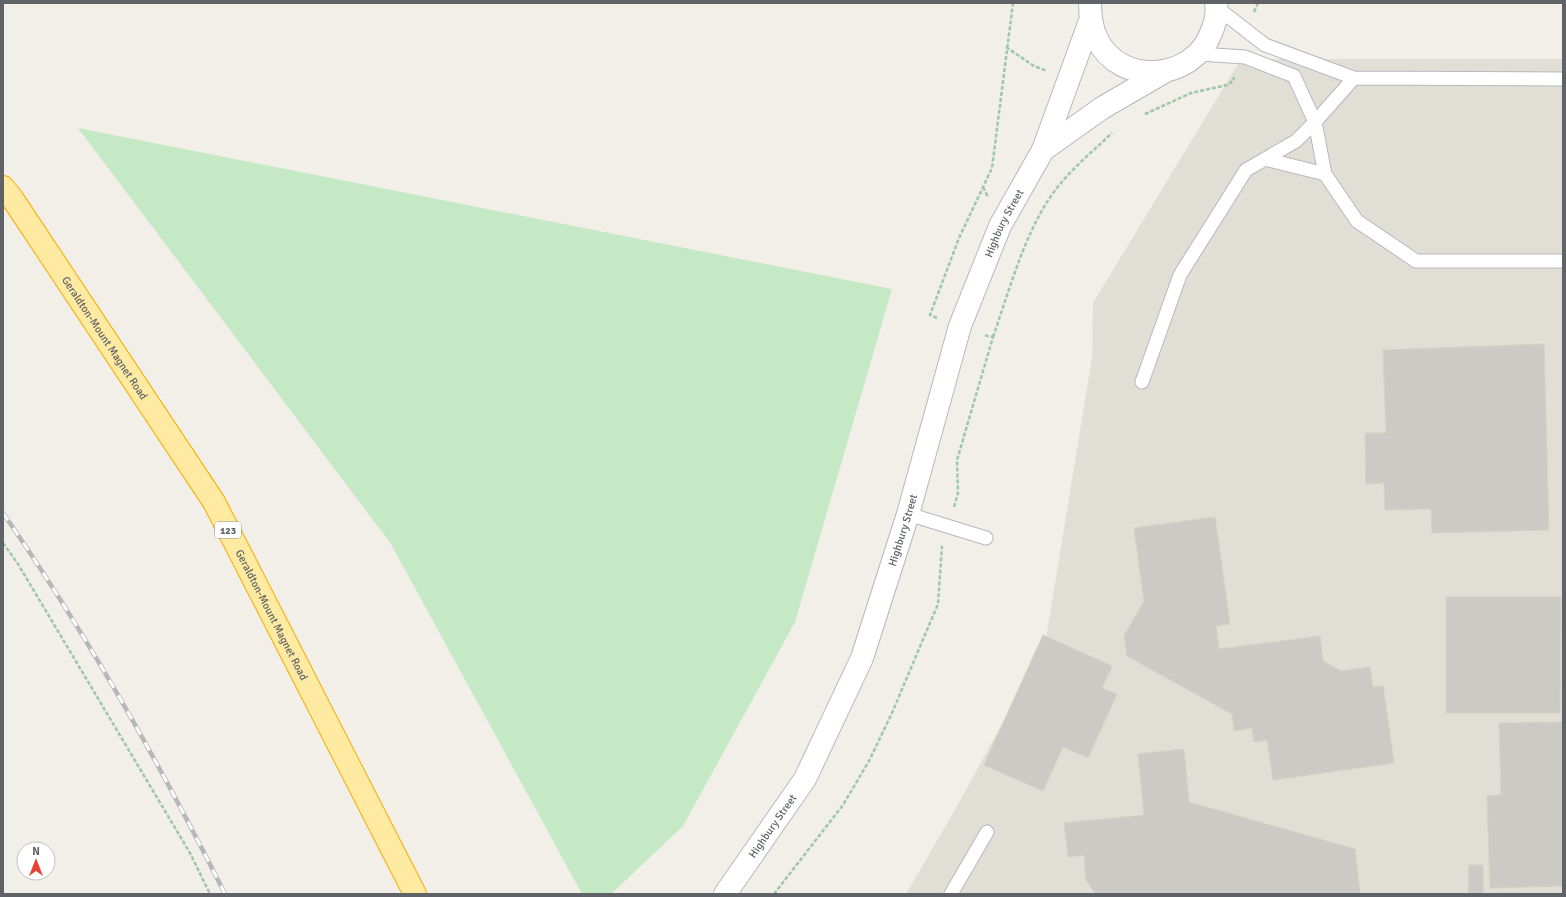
<svg xmlns="http://www.w3.org/2000/svg" width="1566" height="897" font-family="Signika,sans-serif">
	<style>
		.education { fill: #e1ded6 }
		.green { fill: #c5e8c5 }
		.building { fill: #cccac5; stroke: #d6d1c6 }
		.lines { fill: none; stroke-linecap: round; stroke-linejoin: round }
		.service-casing { stroke: #b5b8bc; stroke-width: 15 }
		.tertiary-casing { stroke: #b5b8bc; stroke-width: 24 }
		.trunk-casing { stroke: #f9ab00; stroke-width: 24 }
		.path { stroke: #9cc7a9; stroke-width: 2.5; stroke-dasharray: 4 2; stroke-linecap: butt }
		.service { stroke: #fff; stroke-width: 13 }
		.tertiary { stroke: #fff; stroke-width: 22 }
		.trunk { stroke: #feeaa1; stroke-width: 22 }
		.rail-casing { stroke: #b6b7b8; stroke-width: 4.5 }
		.rail { stroke: #fff; stroke-width: 3; stroke-dasharray: 9; stroke-linecap: butt }
		.labels { text-anchor: middle; stroke-width: 3.5; stroke-linejoin: round; paint-order: stroke }
		.shield { fill: #fff; stroke: #8f9295; stroke-width: 1 }
		.shield-label { font-size: 10px; font-weight: bold; fill: #5f6368 }
		.street-label { font-size: 11px; fill: #5f6368; stroke: #fff }
	</style>
	<rect width="100%" height="100%" fill="#f1efe8"/>
	<path class="education" d="M1241,59H1563V894H906L956,808L1045,645L1092,357L1093,303Z"/>
	<path class="green" d="M78,128L892,289L795,622L683,826L611,894H582L391,544Z"/>
	<path class="building" d="M1544,344L1549,530L1432,533L1431,509L1385,510L1384,483L1366,484L1365,433H1386L1383,350Z
		M1215,517L1230,624L1216,626L1219,649L1320,636L1323,661L1341,671L1370,667L1373,687L1383,686L1394,763L1273,780L1267,740L1254,742L1252,728L1234,731L1232,714L1127,656L1124,636L1144,601L1134,528Z
		M1446,597H1561L1560,713H1446Z
		M1043,635L1112,666L1102,688L1117,694L1088,758L1063,747L1043,791L984,765Z
		M1563,722V886L1490,888L1487,796L1501,795L1499,723Z
		M1184,749L1189,802L1355,849L1360,894H1096L1086,880L1084,855L1068,857L1064,823L1144,815L1138,754Z
		M1469,865H1483V894H1468Z
		M1501,893L1540,894H1501Z"/>
	<g class="lines">
		<defs>
			<path id="service" d="M1216,7L1265,45L1354,78L1563,79
				M1199,54L1245,57L1294,76L1315,122L1325,174L1357,221L1416,261H1563
				M1265,159L1325,174
				M1142,382L1180,275L1246,170L1296,141L1315,122L1354,78
				M908,514L986,538
				M951,894L987,832"/>
			<g id="tertiary">
				<path d="M1090,3C1090,16 1091,27 1097,39C1120,87 1193,81 1211,33C1215,24 1218,13 1216,3"/>
				<path d="M1043,150L1102,108L1164,72"/>
				<path id="s1" d="M725,894L805,779L862,658L908,514L960,326L1000,226L1043,150L1090,21"/>
			</g>
			<g id="trunk">
				<path id="s2" d="M3,187L12,198L214,502L415,894"/>
			</g>
		</defs>
		<use href="#service" class="service-casing"/>
		<use href="#tertiary" class="tertiary-casing"/>
		<use href="#trunk" class="trunk-casing"/>
		<path class="path" d="M1254,12L1258,3
			M1006,47L1034,66L1047,71
			M1145,114L1191,93L1227,85L1233,81L1234,77
			M983,187L988,197
			M937,318L930,315L959,238L992,168L1013,3
			M993,337C1008,294 1024,236 1049,199C1066,173 1090,154 1112,133
			M954,507L958,493L957,460L993,337L983,335
			M3,543L18,564L190,853L210,894
			M774,894L843,805L869,761L892,713L938,604L942,546"/>
		<use href="#service" class="service"/>
		<use href="#tertiary" class="tertiary"/>
		<use href="#trunk" class="trunk"/>
		<defs>
			<path id="rail" d="M3,513C86,633 160,764 225,894"/>
		</defs>
		<use href="#rail" class="rail-casing"/>
		<use href="#rail" class="rail"/>
	</g>
	<g class="labels">
		<rect class="shield" x="215" y="522" width="26" height="16" rx="3"/>
		<g class="shield-label">
			<text x="228" y="534">123</text>
		</g>
		<g class="street-label">
			<text dy="4" stroke="none"><textPath href="#s1" startOffset="732">Highbury Street</textPath></text>
			<text dy="4" stroke="none"><textPath href="#s2" startOffset="182">Geraldton-Mount Magnet Road</textPath></text>
			<text dy="4" stroke="none"><textPath href="#s1" startOffset="408">Highbury Street</textPath></text>
			<text dy="4" stroke="none"><textPath href="#s2" startOffset="506">Geraldton-Mount Magnet Road</textPath></text>
			<text dy="4" stroke="none"><textPath href="#s1" startOffset="83">Highbury Street</textPath></text>
		</g>
	</g>
	<rect width="1566" height="897" fill="none" stroke="#5f6368" stroke-width="8"/>
	<g transform="translate(36 861)"><circle r="19" fill="#ffffff" stroke="#bfc1c3"/>
	<path d="M0-3L7 15L0 10L-7 15Z" fill="#ea4335"/>
	<text y="-6" font-size="11" font-weight="bold" text-anchor="middle" fill="#5f6368">N</text>
	</g>
</svg>
